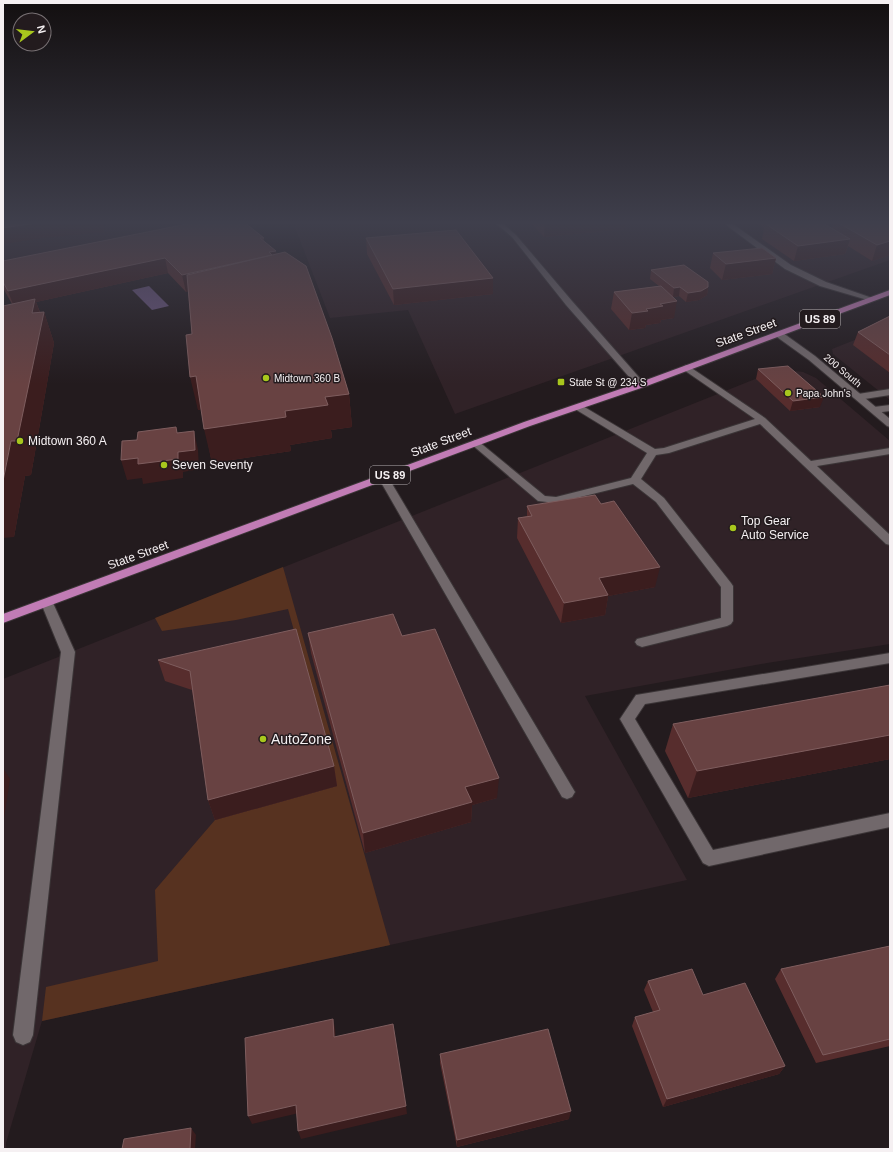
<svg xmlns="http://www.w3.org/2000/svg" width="893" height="1152" font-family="Arial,sans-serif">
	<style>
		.built { fill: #302227 }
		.green { fill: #573220 }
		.water { fill: #6a557d }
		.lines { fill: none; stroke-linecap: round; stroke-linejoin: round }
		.lane-casing { stroke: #3b3537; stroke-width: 2 }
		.secondary-casing { stroke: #3b3537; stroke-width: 2 }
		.primary-casing { stroke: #3b3537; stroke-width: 2 }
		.lane { fill: #71686b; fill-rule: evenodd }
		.secondary { fill: #71686b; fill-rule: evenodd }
		.primary { fill: #c17cb5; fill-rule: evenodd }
		.wall { fill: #572d2d }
		.shaded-wall { fill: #3b1d1e }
		.building { fill: #684242; stroke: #7e5d5e }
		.poi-dot { fill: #a8c71d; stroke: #231b1e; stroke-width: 1.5 }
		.labels { text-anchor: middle; stroke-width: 3; stroke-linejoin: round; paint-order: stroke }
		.far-street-label { font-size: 10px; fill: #f5f0f2; stroke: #231b1e }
		.far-poi-label { font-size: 10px; fill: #f5f0f2; stroke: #231b1e; text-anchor: start }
		.shield { fill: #231b1e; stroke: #b6b0b2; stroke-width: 1 }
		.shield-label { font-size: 11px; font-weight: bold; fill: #f5f0f2 }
		.street-label { font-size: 12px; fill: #f5f0f2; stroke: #231b1e }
		.poi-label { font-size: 12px; fill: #f5f0f2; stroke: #231b1e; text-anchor: start }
		.near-poi-label { font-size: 14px; fill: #f5f0f2; stroke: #231b1e; text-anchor: start }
	</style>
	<rect width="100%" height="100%" fill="#231b1e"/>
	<path class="built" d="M3,222H199L3,263Z
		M293,222H890V260L455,414L408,310L330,318Z
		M890,326V400L833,354L832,349Z
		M778,370H787L803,372L816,378L890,441V644L767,663L585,696L687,880L42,1021L6,1143V1149H3V679Z"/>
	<path class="green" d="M283,567L390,945L42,1021L46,987L158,961L155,890L215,820L337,786L288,609L236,620L162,631L155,618Z"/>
	<path class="water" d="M149,286L169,306L152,310L132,290Z"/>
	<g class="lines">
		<defs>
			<path id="lane" d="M494,222H501L516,235L572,301L644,383L645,385L644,387H638L566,305L512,237Z
				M722,222H730L791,265L826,282L875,299L871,301L820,286L785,269Z
				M687,365L765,418L811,461L890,448V454L817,466L890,535V545L886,544L760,424L669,453L656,455L641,479L664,498L731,583L733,586V621L731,624L727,626L642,647L637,645L635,642L637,639L721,618V587L656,502L633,484L556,503L538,501L470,443L475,440L478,441L545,496L556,497L631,478L647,453L575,409L573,407L575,405H581L655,449L664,448L755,419L684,370L683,368L684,366Z
				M890,389V395L858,400L853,397L858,394Z
				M890,405V411L874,413L869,410L874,407Z
				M383,474L388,477L572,787L575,792L572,797L567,799L562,797L378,477Z
				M47,599L51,600L53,603L75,652L33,1035L30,1042L23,1045L16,1042L13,1035L61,652L41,603L43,600Z
				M890,653V663L645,704L635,719L713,850L890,813V827L709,866L703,863L620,719L636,695Z"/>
			<path id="secondary" d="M777,333H783L815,356L890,419V427L887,426L809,360L777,337Z"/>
			<path id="primary" d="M890,290V295L644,387L530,426L3,623V614L524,422L638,383Z"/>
		</defs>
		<use href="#lane" class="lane-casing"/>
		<use href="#secondary" class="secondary-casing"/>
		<use href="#primary" class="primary-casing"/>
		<use href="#lane" class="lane"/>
		<use href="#secondary" class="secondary"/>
		<use href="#primary" class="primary"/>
	</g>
	<path class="wall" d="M197,222H248V225L264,238V241L277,254L349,394L352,427L331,430L332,438L290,445L291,451L212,463L201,409L198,410L192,334L188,291L186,292L168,273L36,302L40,312H44L54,343L31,475L25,476L14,537L12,304L3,288V261Z
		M530,222H626L625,229L544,237Z
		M755,222H821L832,228L833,222H890V255L872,261L848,246L845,254L794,261L762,239L764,228Z
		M366,238L493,278V294L394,305L367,254Z
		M713,253L776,258L772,274L722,280L710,268Z
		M651,270L708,287L707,295L699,300L686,302L679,296L673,297L674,318L661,320L660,323L646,325L645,328L629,330L611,309L614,292L659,286L650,279Z
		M890,316V373L853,345L858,332Z
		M758,369L820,407L790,411L756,379Z
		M527,506L655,587L608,596L605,615L561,623L517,538L518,518L527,516Z
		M296,629L334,766L337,786L215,820L208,800L192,690L165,681L158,660Z
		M308,633L402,636L497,798L472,805L471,822L365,853L311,653Z
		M890,685V759L688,798L665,751L673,724Z
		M890,946V1046L816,1063L775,979L781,969Z
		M648,981L703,995L785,1066L779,1074L663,1107L632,1026L635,1017L653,1012L644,990Z
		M440,1054L569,1119L457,1147L440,1063Z"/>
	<path class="shaded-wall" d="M42,222H105L104,232L43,238L3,244V228Z
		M349,222H397L349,227Z
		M545,222H626L625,229L544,237Z
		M850,239L845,254L794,261L798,246Z
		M890,241V255L872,261L877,245Z
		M276,251L279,266L274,270L186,292L182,275Z
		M165,258L168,273L36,302L42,319L44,312L54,343L31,475L25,476L14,537L3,538V481L11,441L14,307L8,291Z
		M776,258L772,274L722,280L726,264Z
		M493,278V294L394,305L393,289Z
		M680,287L679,296L673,297L674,288Z
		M708,287L707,295L699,300L686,302L688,293Z
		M677,301L674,318L661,320L660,323L646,325L645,328L629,330L632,313L660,304Z
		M196,376L204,409L198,410L190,377Z
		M349,394L352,427L331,430L332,438L290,445L291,451L212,463L204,429L285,411L325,397Z
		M824,397L820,407L790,411L793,401Z
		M176,427L181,446L194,431L198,450L199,469L183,472V478L143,484L142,478L127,480L121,460L177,433Z
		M660,567L655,587L608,596L605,615L561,623L564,603L599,578Z
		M890,735V759L688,798L697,771Z
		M334,766L337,786L215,820L208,800Z
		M3,768L10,779L3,825Z
		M499,778L497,798L472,805L471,822L365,853L363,833L465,787Z
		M333,1019L335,1028L336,1046L334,1037Z
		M785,1066L779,1074L663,1107L667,1099Z
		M296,1105L299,1113L252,1124L248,1116Z
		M406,1106L407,1114L301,1139L298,1131Z
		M571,1111L569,1119L457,1147V1140Z
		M191,1128L196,1135L195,1149H190Z"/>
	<path class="building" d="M3,222H42L3,228Z
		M197,222H244L264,238H260L276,251L269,252L272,255L182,275L165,258L8,291L3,282V261Z
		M775,222H821L850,239L798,246L766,224Z
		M837,222H849L850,223L856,222H890V241L877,245Z
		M456,230L493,278L393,289L366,238Z
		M762,248L776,258L726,264L713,253Z
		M285,252L306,266L332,338L349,394L325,397L328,405L285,411L286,417L204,429L196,376L190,377L186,335L192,334L187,275Z
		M684,265L708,282V287L701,291L688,293L680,287L674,288L651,270Z
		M661,286L677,301L660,304L663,306L646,309L648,311L632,313L614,292Z
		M35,299L32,313L44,312L17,441H11L3,481V306Z
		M890,316V355L858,332Z
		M788,366L824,397L793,401L758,369Z
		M176,427L177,433L194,431L195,450L178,452V459L138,464V458L121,460L122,441L137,440L138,432Z
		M595,495L601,504L614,501L660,567L599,578L608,595L564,603L518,518L532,516L527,506Z
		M393,614L402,636L435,629L499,778L465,787L472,802L363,833L308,633Z
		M296,629L334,766L208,800L190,671L158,660Z
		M890,685V735L697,771L673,724Z
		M890,946V1039L823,1055L781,969Z
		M692,969L703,995L745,983L785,1066L667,1099L635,1017L660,1010L648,981Z
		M333,1019L334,1037L393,1024L406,1106L298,1131L296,1105L248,1116L245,1038Z
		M548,1029L571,1111L457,1140L440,1054Z
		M191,1128L190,1149H122L124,1139Z"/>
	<linearGradient id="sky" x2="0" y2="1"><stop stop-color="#130f10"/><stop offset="0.58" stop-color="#3f3f4c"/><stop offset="1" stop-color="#3f3f4c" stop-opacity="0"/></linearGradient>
	<rect width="893" height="384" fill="url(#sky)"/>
	<g class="poi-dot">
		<circle cx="266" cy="378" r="4"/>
		<rect x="557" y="378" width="8" height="8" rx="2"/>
		<circle cx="788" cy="393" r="4"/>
		<circle cx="20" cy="441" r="4"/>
		<circle cx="164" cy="465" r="4"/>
		<circle cx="733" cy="528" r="4"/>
		<circle cx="263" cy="739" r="4"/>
	</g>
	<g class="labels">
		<g class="far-street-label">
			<text transform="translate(843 370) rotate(40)" y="4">200 South</text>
		</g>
		<g class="far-poi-label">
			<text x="274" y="382">Midtown 360 B</text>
			<text x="569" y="386">State St @ 234 S</text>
			<text x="796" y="397">Papa John's</text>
		</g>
		<g class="shield">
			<rect x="800" y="310" width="40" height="18" rx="3"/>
			<rect x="370" y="466" width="40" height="18" rx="3"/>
		</g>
		<g class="shield-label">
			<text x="820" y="323">US 89</text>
			<text x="390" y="479">US 89</text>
		</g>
		<g class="street-label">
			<text transform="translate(746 333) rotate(-20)" y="4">State Street</text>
			<text transform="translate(441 442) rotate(-21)" y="4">State Street</text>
			<text transform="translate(138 555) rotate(-20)" y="4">State Street</text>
		</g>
		<g class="poi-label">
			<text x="28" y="445">Midtown 360 A</text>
			<text x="172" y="469">Seven Seventy</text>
			<text x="741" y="525">Top Gear<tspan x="741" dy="14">Auto Service</tspan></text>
		</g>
		<g class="near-poi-label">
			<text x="271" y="744">AutoZone</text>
		</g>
	</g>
	<rect width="893" height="1152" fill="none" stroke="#f5f0f2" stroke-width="8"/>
	<g transform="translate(32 32) rotate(75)"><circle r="19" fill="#231b1e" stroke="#777073"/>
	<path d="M0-3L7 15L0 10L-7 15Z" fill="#a8c71d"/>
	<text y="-6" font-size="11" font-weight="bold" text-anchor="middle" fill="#f5f0f2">N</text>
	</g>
</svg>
